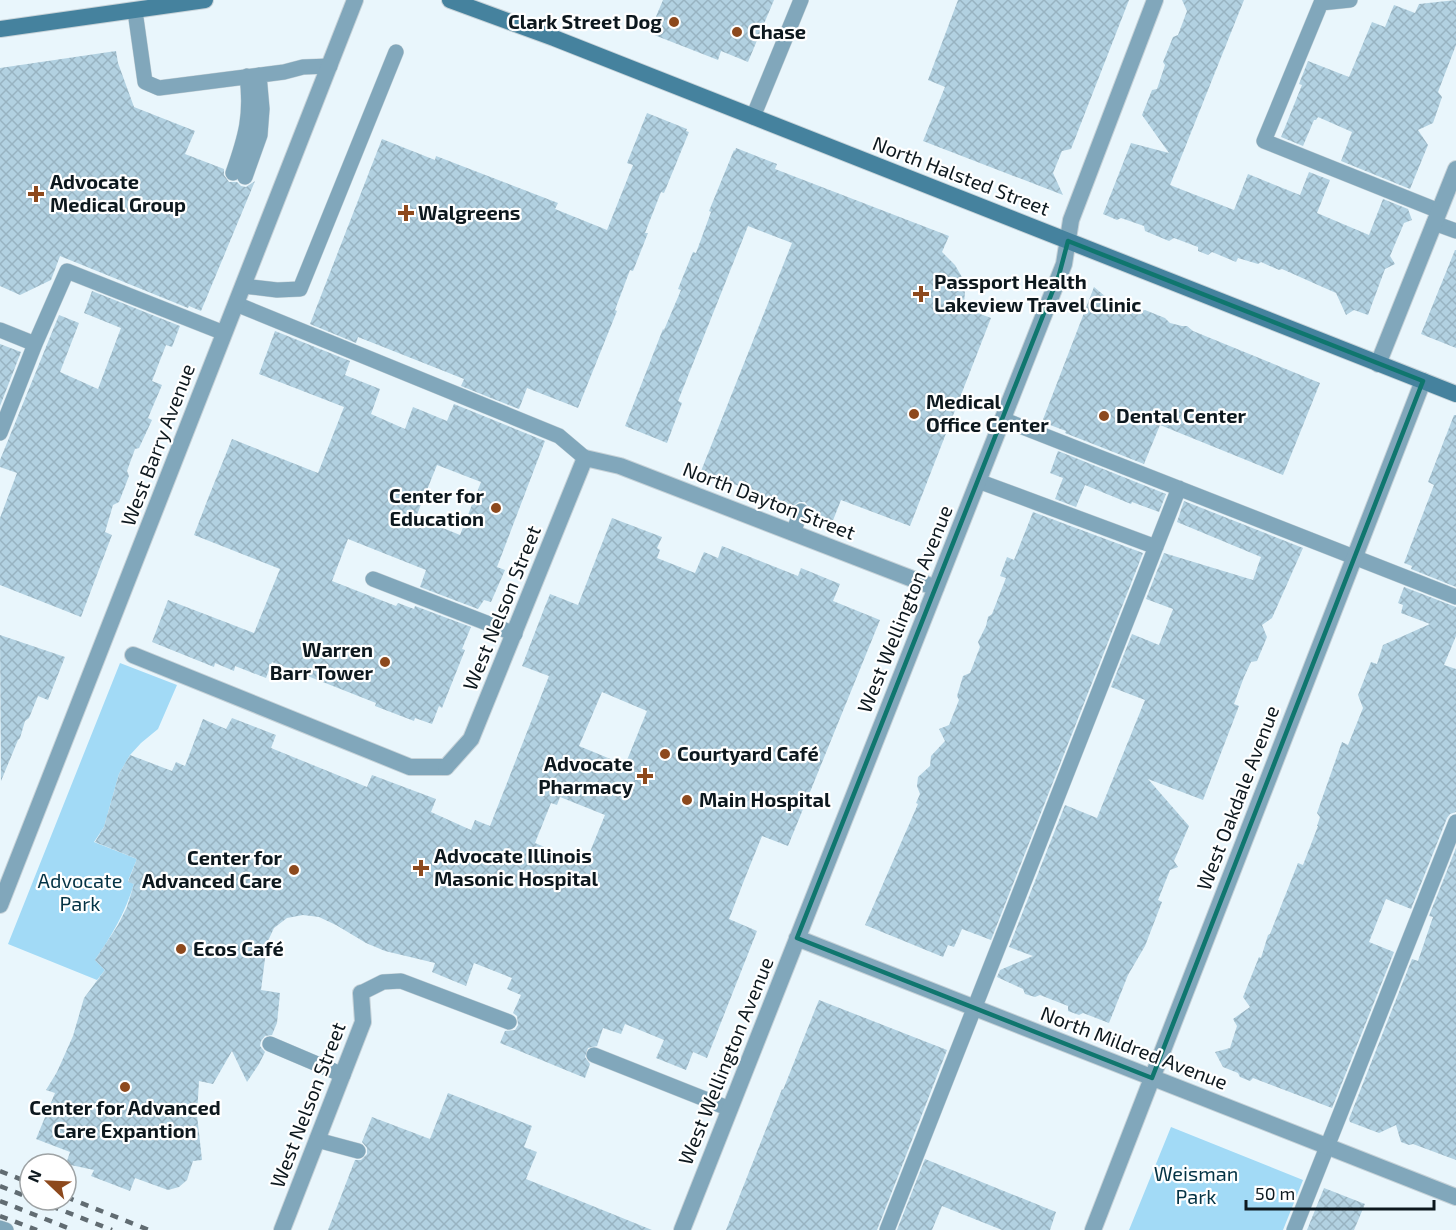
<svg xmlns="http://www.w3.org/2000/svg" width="1456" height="1230" font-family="'Exo 2',sans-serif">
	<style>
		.park { fill: #a2daf6 }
		.building { fill: url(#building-cross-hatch); fill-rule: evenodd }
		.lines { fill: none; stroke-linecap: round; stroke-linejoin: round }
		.service-casing { stroke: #c6d2d8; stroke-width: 16 }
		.pedestrian-casing { stroke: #c6d2d8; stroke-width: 18 }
		.minor-casing { stroke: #c6d2d8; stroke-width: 18 }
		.secondary-casing { stroke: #c6d2d8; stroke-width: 18 }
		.service { stroke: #81a7bb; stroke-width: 15 }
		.pedestrian { stroke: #81a7bb; stroke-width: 16 }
		.minor { stroke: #81a7bb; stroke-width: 16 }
		.secondary { stroke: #45829e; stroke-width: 16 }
		.rail { stroke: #616c72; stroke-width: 4.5; stroke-dasharray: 8 8; stroke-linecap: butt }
		.marked { fill: none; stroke: #0f766e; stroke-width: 4.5; stroke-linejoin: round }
		.poi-dot { fill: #8d491d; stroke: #fff; stroke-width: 2 }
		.labels { text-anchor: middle; stroke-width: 4.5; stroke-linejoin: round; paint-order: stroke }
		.poi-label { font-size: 20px; font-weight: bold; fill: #0d181e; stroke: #fff; text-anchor: start }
		.street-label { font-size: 20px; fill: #0d181e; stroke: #fff }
		.park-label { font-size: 20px; fill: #043345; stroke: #fff }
	</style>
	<defs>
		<pattern id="building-cross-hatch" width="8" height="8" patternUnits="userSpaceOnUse" patternTransform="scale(1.5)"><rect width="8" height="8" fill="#b2d1e1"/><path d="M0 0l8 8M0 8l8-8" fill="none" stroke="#98b3c1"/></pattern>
	</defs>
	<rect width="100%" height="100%" fill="#e9f6fc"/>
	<path class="park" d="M120,663L177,685L158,729L141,743L130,755L119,774L104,827L94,842L137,859L128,881L134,884C125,913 112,935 95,960L105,970L97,980L8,944Z
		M1171,1127L1303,1180L1283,1230H1129Z"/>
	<path class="building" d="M663,0H774L748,62L721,51L718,60L649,33Z
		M958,0H1129L1071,149L1062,151L1053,173L1063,195L923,141L945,87L928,80Z
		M1182,0H1244L1170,185L1234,210L1248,174L1300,195L1309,172L1330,180L1317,213L1369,235L1383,199L1408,209L1412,220L1404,223L1390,256L1395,264L1385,269L1368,315L1354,310L1346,315L1336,293L1282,269L1279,270L1261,262L1258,264L1238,258L1236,262L1212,252L1208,255L1198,251V247L1174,238L1169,241L1145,231L1144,226L1121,218L1117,220L1103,214L1131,143L1169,153L1142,115L1152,90L1157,89L1165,65L1163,62L1173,37L1178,35L1187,11Z
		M1456,0V45L1438,92L1442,97L1433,123L1418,130L1428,145L1410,189L1341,161L1352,132L1318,117L1316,120H1314L1303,146L1281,137L1302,85L1299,84L1308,61L1349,77L1372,22L1385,27L1394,5L1415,13L1419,4Z
		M116,51L118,63L134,107L195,131L185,154L224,169V175L229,182H237L241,186L246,187L255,181L201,311L189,306L188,308L60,256L51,280L20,295L0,286V68Z
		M647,113L687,129L686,131L689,132L664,193L661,192L645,233H648L633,271L630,270L615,310L617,311L578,408L527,388L519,409L461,386L464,379L358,337L356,343L310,324L382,139L435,160L436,156L558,203L555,209L607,230L633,165L627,163Z
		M736,148L777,164L775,169L949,236L942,252L955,265L963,279L965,289L964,308L991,318L910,526L841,500L832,523L810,514V509L805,502H799L792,507L701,471L792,243L748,226L678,401L682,403L667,443L625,426L663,329L664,330L681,290L678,289L693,252L696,253L711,212L709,211L734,150L735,151Z
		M1455,250H1456V348L1421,334Z
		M1094,287L1106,297L1118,302H1125L1142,311L1145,310L1165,318L1170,323L1182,326H1187L1193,331L1320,383L1283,475L1160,425L1144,464L1065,433L1066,431L1042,422Z
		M92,291L180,326L172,347L166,345L152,381L162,385L148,418L152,420L139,448L135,449L127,471L129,476L119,502L113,505L105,532L112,535L81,617L0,585V518L17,473L0,467V460L59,315L79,323L60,372L98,389L121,328L84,313Z
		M275,331L350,361L345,375L380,389L371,414L405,429L413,407L447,421L454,404L545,441L497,567L505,570L491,602L484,600L478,609L420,587L426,570L348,539L332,581L396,606L398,603L414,609L415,606L471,627L462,649L465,650L442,708L439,706L432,724L415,718L414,721L375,706L376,703L272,662L266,678L235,666L234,671L215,663L214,667L152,642L168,600L254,633L280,569L194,535L209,496L232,439L318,473L344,407L259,374ZM437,465L481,482L460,535L416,517Z
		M0,344L21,352L0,406Z
		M1454,415H1456V587L1411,569L1412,566L1404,563L1434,485L1428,482Z
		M1058,451L1166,494L1159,512L1132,502L1131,504L1085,485L1076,507L1055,499L1063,478L1050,473Z
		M1184,501L1303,548L1272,618L1262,625L1267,637L1257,661L1251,662L1244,677L1234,704L1239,706L1203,800L1148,779L1189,826L1174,861L1178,867L1170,870L1158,900L1162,902L1145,946L1128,975L1109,1023L1083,1013L1079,1015L1068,1011V1006L1040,995L1035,997L1025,994L1023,989L997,977L1000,970L1033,956L1009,947L1065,805L1097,818L1145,700L1111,687L1132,634L1159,645L1173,609L1146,599L1164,553L1253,580L1261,557L1177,522Z
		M1033,512L1143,553L991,940L962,929L954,947L948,945L943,957L865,925L918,804L916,803L920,794L917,786L918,777L930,766L931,756L945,741L939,729L949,725L959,700L957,696L963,676L970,673L980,647L978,642L986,626L988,617L992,614L1006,578L1000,576L1007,557L1014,560Z
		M612,518L662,537L657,548L660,550L657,558L695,573L704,552L718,558L722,546L798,576L801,568L840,584L833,601L880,620L788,846L762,836L745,878L729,919L757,931L707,1058L693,1052L686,1070L656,1058L664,1040L625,1024L621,1034L603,1028L597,1046L588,1048L585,1057L590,1064L585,1078L500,1043L505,1031L515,1030L518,1025L517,1016L513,1013L521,995L507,989L512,978L474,963L466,986L432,972L435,963L385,951L366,943L336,925L319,917L303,915L287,918L274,928L267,943L261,990L280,993L277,1023L272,1035L265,1036L261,1041L260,1046L265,1052L259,1064L247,1082L232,1051L213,1084L199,1081L197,1115L202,1160L193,1161L187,1180L179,1187L168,1190L135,1178L130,1191L91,1176L94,1170L66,1164L70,1152L36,1139L55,1093L46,1090L57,1072L73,1036L84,998L105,970L95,960L118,925L127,907L134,884L128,882L137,859L95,842L104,827L119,774L130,755L172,771L176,762L185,766L203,719L226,729L232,718L276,735L271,748L367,787L372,775L436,799L431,812L471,830L475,820L490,826L549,676L522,666L544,609L550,594L578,605ZM602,692L647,711L625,765L579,746ZM560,797L605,815L585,864L535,843L551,803L557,805Z
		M1404,587L1456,607V636L1444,665L1456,669V812L1450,814L1447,818L1411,909L1386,899L1369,942L1394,952L1332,1108L1253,1078L1250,1081L1240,1077L1238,1073L1223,1067L1215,1052L1230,1048L1237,1026L1233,1019L1250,1007L1243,997L1259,957L1261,958L1268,935L1270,934L1298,863L1303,865L1318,826H1317L1320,817L1317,813L1342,742L1348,745L1363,708L1358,695L1371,662L1377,664L1383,645L1430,624L1401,613L1403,605L1398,603Z
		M0,635L65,657L48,700L38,696L29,718L25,721L20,738L18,740L1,781Z
		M1456,848V1160L1413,1144L1409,1145L1401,1142L1396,1125L1379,1133L1350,1122L1349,1119L1412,959L1418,961L1433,917L1429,916Z
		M819,1000L947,1050L877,1230H726L782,1089L783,1090Z
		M448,1093L532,1126L524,1147L537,1152L526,1179L652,1230H328L355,1160H361L367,1154V1148L362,1142L372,1117L430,1139Z
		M925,1159L1056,1212L1050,1230H1002L942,1206L932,1230H897Z
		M1324,1188L1365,1204L1354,1230H1307Z"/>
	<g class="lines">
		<defs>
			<path id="service" d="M1350,0L1321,3L1264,141L1439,211
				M135,11L145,82L159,88L284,72L303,67L330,66
				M753,117L801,0
				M233,173C246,136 252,115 247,76
				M245,177L260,135L262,109L259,75
				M1434,223L1456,231
				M243,286L277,290L300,289L396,52
				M236,304L559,436L585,458
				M0,330L35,344L67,271L224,333
				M1002,419L1456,597
				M0,433L35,344
				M978,481L1156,547
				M793,533L801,511
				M373,579L515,634
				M361,993L383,982L401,981L509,1022
				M270,1044L343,1075
				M594,1055L730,1109
				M317,1140L358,1151
				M0,1228L6,1230
				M887,1230L1179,488
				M1294,1230L1456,822"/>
			<path id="pedestrian" d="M133,655L410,767H446"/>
			<path id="minor" d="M1378,364L1456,169
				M446,767L471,739L585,458L620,466L936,588
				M0,905L355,0
				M797,938L1456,1197
				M282,1230L363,1022L361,993
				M682,1230L1064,264L1071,220L1155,0
				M1093,1230L1423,381"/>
			<path id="secondary" d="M450,0L554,38L1456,394
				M0,29L205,0"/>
		</defs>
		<use href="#service" class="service-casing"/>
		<use href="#pedestrian" class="pedestrian-casing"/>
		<use href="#minor" class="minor-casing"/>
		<use href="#secondary" class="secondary-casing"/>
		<use href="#service" class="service"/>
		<use href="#pedestrian" class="pedestrian"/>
		<use href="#minor" class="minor"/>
		<use href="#secondary" class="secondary"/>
		<path class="rail" d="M0,1171L30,1183
			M0,1186L30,1198
			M66,1197L149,1230
			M36,1200L112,1230
			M0,1201L73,1230
			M0,1216L37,1230"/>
	</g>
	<path class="marked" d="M1068,241L1423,381L1152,1078L797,938L1059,275Z"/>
	<g class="poi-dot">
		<circle cx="674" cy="22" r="6"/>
		<circle cx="737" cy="32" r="6"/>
		<path d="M33 185h6v6h6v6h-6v6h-6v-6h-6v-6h6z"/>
		<path d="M403 204h6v6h6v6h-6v6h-6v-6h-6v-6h6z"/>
		<path d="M918 285h6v6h6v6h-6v6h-6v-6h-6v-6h6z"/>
		<circle cx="914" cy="414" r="6"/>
		<circle cx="1104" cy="416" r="6"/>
		<circle cx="496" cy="508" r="6"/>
		<circle cx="385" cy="662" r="6"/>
		<circle cx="665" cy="754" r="6"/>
		<path d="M642 767h6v6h6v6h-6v6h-6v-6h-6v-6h6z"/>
		<circle cx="687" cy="800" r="6"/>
		<path d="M418 859h6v6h6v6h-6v6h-6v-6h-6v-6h6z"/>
		<circle cx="294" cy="870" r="6"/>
		<circle cx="181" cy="949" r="6"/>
		<circle cx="125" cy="1087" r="6"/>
	</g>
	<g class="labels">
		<g class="poi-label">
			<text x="662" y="29" text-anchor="end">Clark Street Dog</text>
			<text x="749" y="39">Chase</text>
			<text x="50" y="189">Advocate<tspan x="50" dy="23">Medical Group</tspan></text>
			<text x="418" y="220">Walgreens</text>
			<text x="934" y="289">Passport Health<tspan x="934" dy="23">Lakeview Travel Clinic</tspan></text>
			<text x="926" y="409">Medical<tspan x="926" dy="23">Office Center</tspan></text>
			<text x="1116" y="423">Dental Center</text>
			<text x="484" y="503" text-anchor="end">Center for<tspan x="484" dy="23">Education</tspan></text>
			<text x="373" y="657" text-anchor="end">Warren<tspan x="373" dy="23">Barr Tower</tspan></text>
			<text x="677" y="761">Courtyard Café</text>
			<text x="633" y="771" text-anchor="end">Advocate<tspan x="633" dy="23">Pharmacy</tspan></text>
			<text x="699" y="807">Main Hospital</text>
			<text x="434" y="863">Advocate Illinois<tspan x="434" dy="23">Masonic Hospital</tspan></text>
			<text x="282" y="865" text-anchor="end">Center for<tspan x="282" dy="23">Advanced Care</tspan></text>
			<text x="193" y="956">Ecos Café</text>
			<text x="125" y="1115" text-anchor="middle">Center for Advanced<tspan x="125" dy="23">Care Expantion</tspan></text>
		</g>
		<g class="street-label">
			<text transform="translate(961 176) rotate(21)" y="7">North Halsted Street</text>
			<text transform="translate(158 445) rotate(-69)" y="7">West Barry Avenue</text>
			<text transform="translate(769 501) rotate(21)" y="7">North Dayton Street</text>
			<text transform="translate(502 608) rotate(-68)" y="7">West Nelson Street</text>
			<text transform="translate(905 609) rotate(-68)" y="7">West Wellington Avenue</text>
			<text transform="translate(1238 798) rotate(-69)" y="7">West Oakdale Avenue</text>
			<text transform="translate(1134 1048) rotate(21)" y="7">North Mildred Avenue</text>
			<text transform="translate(726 1061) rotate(-68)" y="7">West Wellington Avenue</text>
			<text transform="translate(308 1105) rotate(-69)" y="7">West Nelson Street</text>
		</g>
		<g class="park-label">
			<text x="80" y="888">Advocate<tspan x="80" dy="23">Park</tspan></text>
			<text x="1196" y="1181">Weisman<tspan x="1196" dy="23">Park</tspan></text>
		</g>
	</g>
	<g transform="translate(48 1182) rotate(293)"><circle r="28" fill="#ffffff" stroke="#9ea3a5" stroke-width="1.5"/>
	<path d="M0-4.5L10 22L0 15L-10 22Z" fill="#8d491d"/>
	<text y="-9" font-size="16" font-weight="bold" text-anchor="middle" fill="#0d181e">N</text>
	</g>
	<path d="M1246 1200v9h188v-9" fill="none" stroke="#0d181e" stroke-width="3"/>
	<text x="1255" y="1200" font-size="18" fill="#0d181e" stroke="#ffffff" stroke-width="4.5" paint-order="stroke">50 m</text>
</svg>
